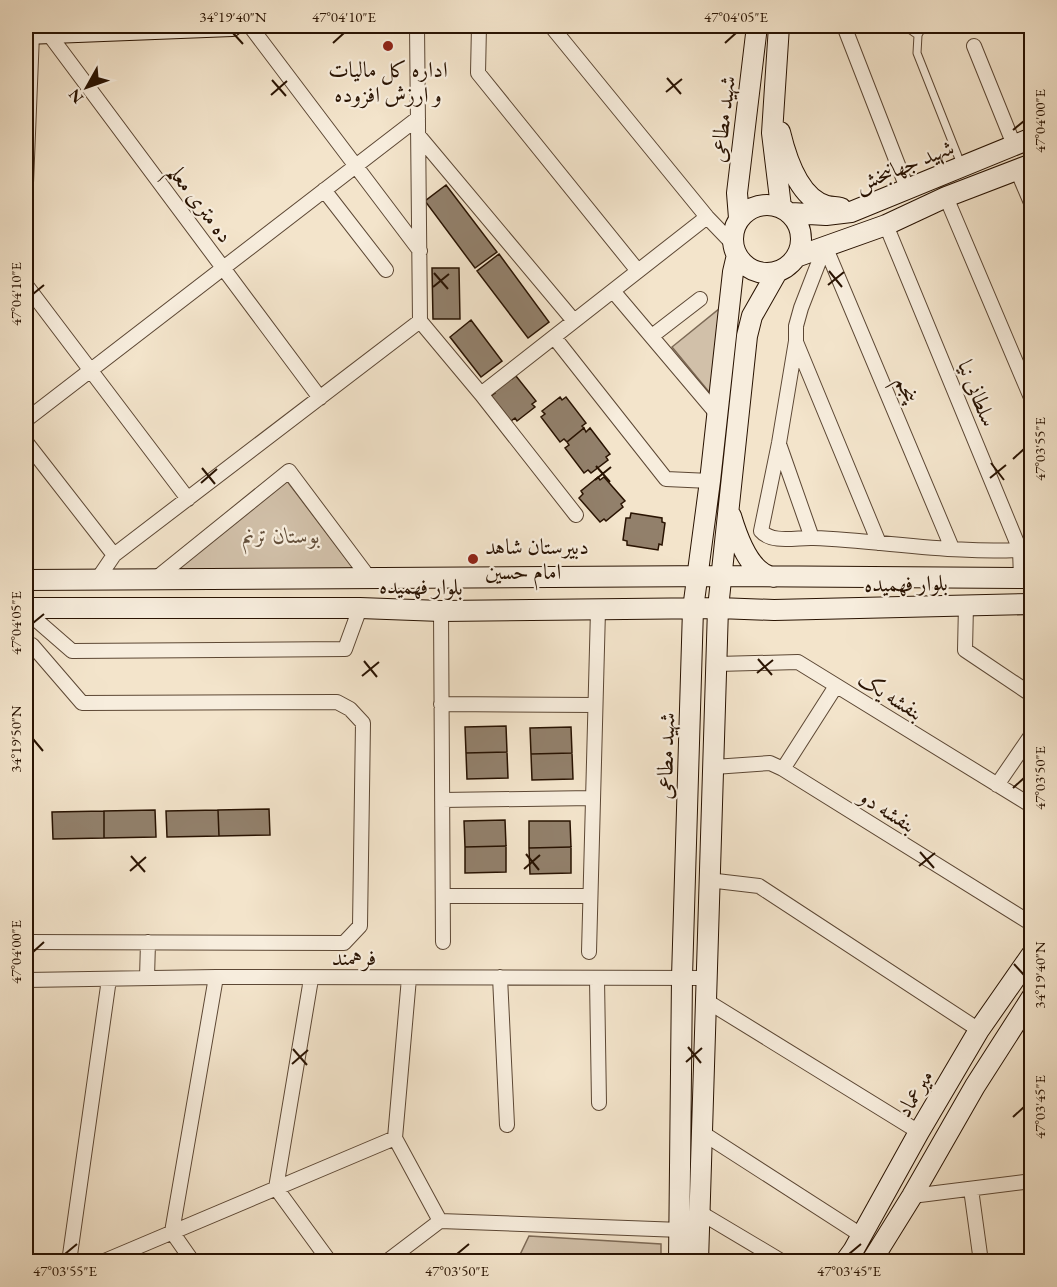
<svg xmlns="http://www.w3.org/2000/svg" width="1057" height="1287" font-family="'EB Garamond',Amiri,serif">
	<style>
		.green { fill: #d1c0a9; stroke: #7d6a56; stroke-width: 1.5 }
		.building { fill: #92806b; stroke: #291302; stroke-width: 1.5 }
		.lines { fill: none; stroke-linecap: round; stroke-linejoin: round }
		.lane-casing { stroke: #5c4734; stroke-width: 9 }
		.street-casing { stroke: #5c4734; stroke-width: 16 }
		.secondary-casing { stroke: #291302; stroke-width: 22 }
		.lane { stroke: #f7eddd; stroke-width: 7 }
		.street { stroke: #f7eddd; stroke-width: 14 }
		.secondary { stroke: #f7eddd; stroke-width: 20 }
		.ticks { fill: none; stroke: #291302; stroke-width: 2 }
		.poi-dot { fill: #8f2418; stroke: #f7eddd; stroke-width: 2 }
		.labels { text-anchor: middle; stroke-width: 4.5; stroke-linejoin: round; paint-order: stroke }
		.poi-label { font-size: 22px; fill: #291302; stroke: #f7eddd }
		.street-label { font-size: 22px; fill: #291302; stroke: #f7eddd }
		.park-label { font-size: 22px; font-style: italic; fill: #64503c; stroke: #f7eddd }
		.neatline { fill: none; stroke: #291302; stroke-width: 2 }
		.ticks-label { font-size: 15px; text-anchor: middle; fill: #291302 }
	</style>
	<rect width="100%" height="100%" fill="#f3e4cb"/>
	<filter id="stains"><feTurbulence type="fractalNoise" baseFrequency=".00333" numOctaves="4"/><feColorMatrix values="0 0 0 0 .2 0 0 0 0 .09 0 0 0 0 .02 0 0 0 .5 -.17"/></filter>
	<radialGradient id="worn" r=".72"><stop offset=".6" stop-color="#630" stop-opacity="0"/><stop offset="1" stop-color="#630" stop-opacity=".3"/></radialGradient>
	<path class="green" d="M719,309L714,398L672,347Z
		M287,481L357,573L172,574Z
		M529,1236L661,1244V1261H517Z"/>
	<path class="building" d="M446,185L497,252L475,268L425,201Z
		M499,254L549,322L528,338L477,271Z
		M432,268H459L460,319H433Z
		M471,320L502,361L481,377L450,337Z
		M510,376L512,379L516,376L536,401L532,404L535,407L517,421L515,418L511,421L491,396L495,393L493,390Z
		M560,397L562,400L566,397L586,423L582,426L584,428L567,442L564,439L560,442L541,417L545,414L542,411Z
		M584,428L586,432L590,428L610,454L606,457L608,460L591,473L588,470L584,473L565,448L569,445L567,442Z
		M598,477L600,480L604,477L625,501L621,504L623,507L606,521L604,519L600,522L579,498L583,494L581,491Z
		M631,513L662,518V522L665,523L662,545L659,544L658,550L627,545V541L623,540L626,518H630Z
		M506,726L507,752L466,753L465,727Z
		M571,727L572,753L531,754L530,728Z
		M507,752L508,778L467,779L466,753Z
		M572,753L573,779L532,780L531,754Z
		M269,809L270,835L219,836L218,810Z
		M155,810L156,837L104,838V811Z
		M218,810L219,836L167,837L166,811Z
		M104,811V838L53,839L52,812Z
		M505,820L506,846L465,847L464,821Z
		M529,821H570L571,847L529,848Z
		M506,846V872L465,873V847Z
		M571,847V873L530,874L529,848Z"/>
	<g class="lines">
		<defs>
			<path id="lane" d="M905,26L918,35
				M923,26L918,35L917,53L961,164"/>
			<path id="street" d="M250,26L420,251
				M417,26L420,321
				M479,26L478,73L638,271
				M551,26L707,217L733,244
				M844,26L907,188
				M48,33L320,398
				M974,46L1014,145
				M418,135L574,321
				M1017,170L1032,205
				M26,183L32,34L30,27
				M324,190L386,270
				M946,197L1032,400
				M886,225L1020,550L1021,578
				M825,246L801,308L796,326V341L779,443L761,531C772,544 798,537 814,538C886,541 959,555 1032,549
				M825,246L952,548
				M26,285L188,499
				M613,291L717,414
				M420,321L481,394L576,515
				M652,336L700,299
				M554,337L666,479L710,481
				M796,342L879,543
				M481,394L707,217
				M26,420L418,118
				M26,442L114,555
				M779,444L812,538
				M97,580L114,555L420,321
				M154,580L289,471L370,579
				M966,605L965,650L1032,695
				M26,611L72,651L345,649L360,608
				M441,611L443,942
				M26,645H32L82,703L337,702L350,709L363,723L360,926L344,943L26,942
				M717,664L798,662L1032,806
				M441,704L595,705
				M714,767L770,763L783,769L1032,924
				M783,769L836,686
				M997,785L1032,734
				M442,800L593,798
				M708,880L759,886L979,1030
				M443,896H589
				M589,952L598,610
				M500,977L507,1125
				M147,978L148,942
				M409,978L395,1138L440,1221
				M311,979L276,1188L330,1262
				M597,979L599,1103
				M26,980L216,977L706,978
				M705,1000L919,1132
				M701,1132L861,1235
				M971,1189L981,1262
				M912,1196L1032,1181
				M699,1212L783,1262
				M69,1262L109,979
				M102,1262L395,1138
				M193,1262L172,1232L216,977
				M386,1262L440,1221L681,1230"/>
			<path id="secondary" d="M779,26L772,133L781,207
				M26,34L232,26
				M780,132C786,157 799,198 827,206C831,207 836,207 841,208
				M733 239a34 34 0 1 1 68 0a34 34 0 1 1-68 0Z
				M791,213L826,215L851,212L1032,138
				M739,218L737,193L757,26
				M796,257L886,225L946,197L1032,164
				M731,516C737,536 749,574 774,577
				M26,580L721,576L1032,578
				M26,608H360L441,611L718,608L774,610L1032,604
				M679,1262L682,977L693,609L710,481L733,272L737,255
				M698,1262L718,608L747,336L752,316L777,272
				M845,1262L853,1251L919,1132L979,1030L1032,954
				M871,1262L912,1196L975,1086L1032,997"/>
		</defs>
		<use href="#lane" class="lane-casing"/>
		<use href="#street" class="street-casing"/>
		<use href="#secondary" class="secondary-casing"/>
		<use href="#lane" class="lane"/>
		<use href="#street" class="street"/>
		<use href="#secondary" class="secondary"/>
	</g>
	<path class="ticks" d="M233,33L243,44M333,43L344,33M725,43L736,33M667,78L681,94M272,80L286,96M666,92L682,79M271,95L287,81M1013,130L1024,121M829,271L842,287M434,273L448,289M828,285L844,272M433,287L449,274M33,294L44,285M1013,459L1024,449M991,463L1004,480M596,466L610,482M202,468L215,484M990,478L1006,465M595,480L611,467M201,483L217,469M33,623L44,614M758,659L772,675M364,661L377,677M757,673L773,660M362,676L379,662M33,739L43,751M1013,788L1024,778M920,852L934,868M526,854L539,870M131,856L145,872M919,866L935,853M524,869L540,855M130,871L146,857M33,952L44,942M1014,964L1024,975M688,1047L701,1063M293,1049L307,1065M686,1062L702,1048M292,1064L308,1050M1013,1117L1024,1107M65,1254L77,1244M457,1254L469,1244M849,1254L861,1244"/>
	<g class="poi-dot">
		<circle cx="388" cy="46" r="6"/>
		<circle cx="473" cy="559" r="6"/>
	</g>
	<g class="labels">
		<g class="poi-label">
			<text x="388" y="77">اداره کل مالیات<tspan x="388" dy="25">و ارزش افزوده</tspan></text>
			<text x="485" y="554" text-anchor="start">دبیرستان شاهد<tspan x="485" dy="25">امام حسین</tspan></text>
		</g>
		<g class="street-label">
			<text transform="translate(722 119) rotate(-83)" y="8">شهید مطاعی</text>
			<text transform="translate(904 165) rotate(-22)" y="8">شهید جهانبخش</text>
			<text transform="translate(201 203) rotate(53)" y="8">ده متری معلم</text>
			<text transform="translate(908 389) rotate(67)" y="8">پنجم</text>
			<text transform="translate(978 393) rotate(68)" y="8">سلطانی نیا</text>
			<text transform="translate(906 583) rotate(-1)" y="8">بلوار فهمیده</text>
			<text transform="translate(421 586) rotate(1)" y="8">بلوار فهمیده</text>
			<text transform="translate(891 695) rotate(32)" y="8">بنفشه یک</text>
			<text transform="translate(665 756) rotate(-88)" y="8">شهید مطاعی</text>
			<text transform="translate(888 810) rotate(32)" y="8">بنفشه دو</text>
			<text x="354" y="965">فرهمند</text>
			<text transform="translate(914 1093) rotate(-59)" y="8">میرعماد</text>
		</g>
		<g class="park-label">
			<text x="281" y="543">بوستان ترنم</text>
		</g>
	</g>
	<rect width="1057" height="1287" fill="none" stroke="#f3e4cb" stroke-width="66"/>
	<g transform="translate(87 87) rotate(230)" stroke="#f7eddd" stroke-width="4.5" paint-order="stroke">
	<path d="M0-4.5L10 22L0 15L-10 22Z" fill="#291302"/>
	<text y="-9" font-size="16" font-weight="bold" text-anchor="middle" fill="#291302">N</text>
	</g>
	<rect x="33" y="33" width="991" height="1221" class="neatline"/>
	<g class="ticks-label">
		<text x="233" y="22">34°19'40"N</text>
		<text x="344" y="22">47°04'10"E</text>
		<text x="736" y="22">47°04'05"E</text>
		<text transform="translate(1040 121) rotate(-90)" y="5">47°04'00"E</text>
		<text transform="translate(16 294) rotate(-90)" y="5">47°04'10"E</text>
		<text transform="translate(1040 449) rotate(-90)" y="5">47°03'55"E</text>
		<text transform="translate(16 623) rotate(-90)" y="5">47°04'05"E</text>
		<text transform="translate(16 739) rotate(-90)" y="5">34°19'50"N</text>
		<text transform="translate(1040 778) rotate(-90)" y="5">47°03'50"E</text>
		<text transform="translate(16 952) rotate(-90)" y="5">47°04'00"E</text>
		<text transform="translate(1040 975) rotate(-90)" y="5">34°19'40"N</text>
		<text transform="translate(1040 1107) rotate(-90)" y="5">47°03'45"E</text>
		<text x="65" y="1276">47°03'55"E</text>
		<text x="457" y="1276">47°03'50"E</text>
		<text x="849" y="1276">47°03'45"E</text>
	</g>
	<rect width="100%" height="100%" filter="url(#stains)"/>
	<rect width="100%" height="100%" fill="url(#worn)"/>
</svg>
